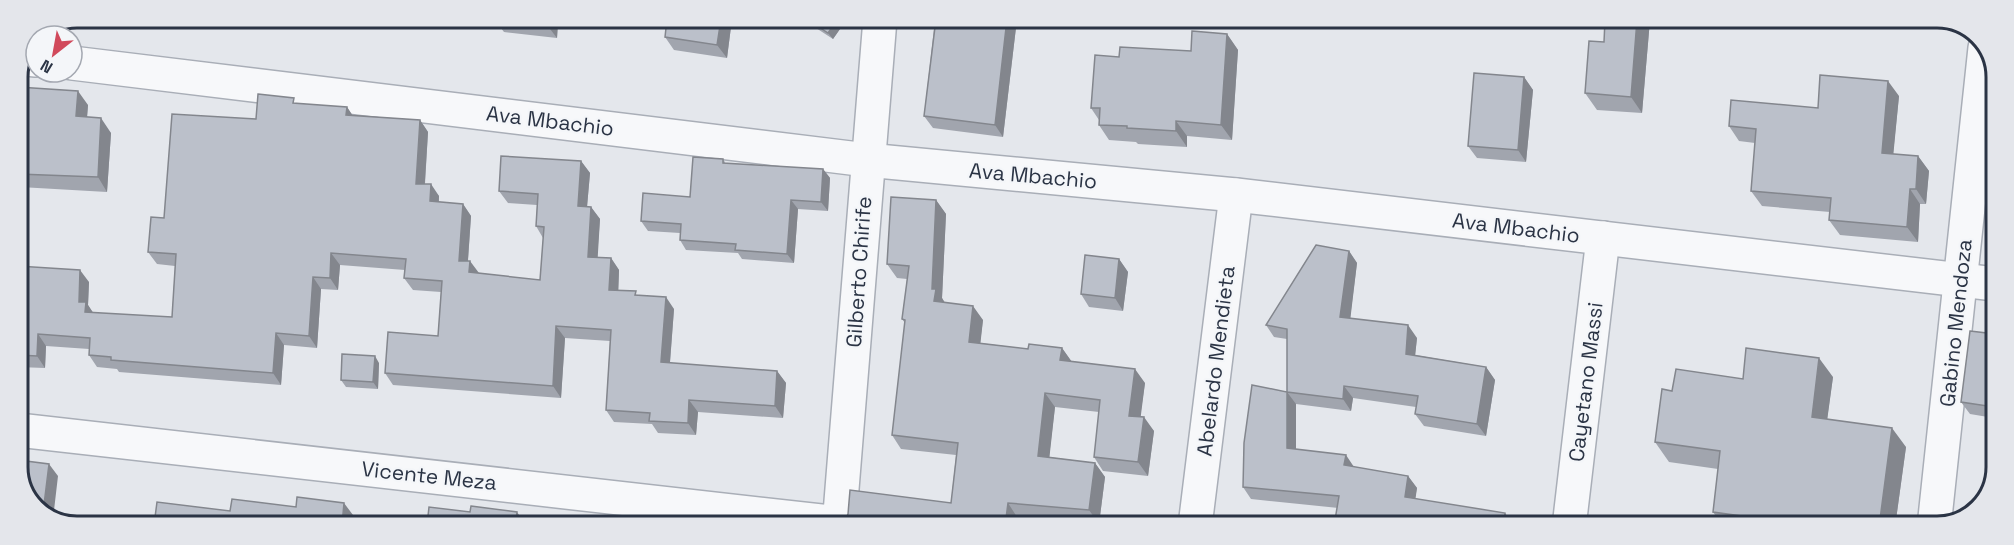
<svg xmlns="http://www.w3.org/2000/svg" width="2014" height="545" font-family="'Space Grotesk',sans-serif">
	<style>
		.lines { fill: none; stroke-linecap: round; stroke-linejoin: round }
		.minor-casing { stroke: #a9aeb7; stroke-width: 36 }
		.tertiary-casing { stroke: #a9aeb7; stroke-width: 36 }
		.minor { stroke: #f7f8fa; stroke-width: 33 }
		.tertiary { stroke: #f7f8fa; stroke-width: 33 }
		.wall { fill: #a1a5ae }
		.shaded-wall { fill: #83868d }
		.building { fill: #bbc0ca; stroke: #83868d; stroke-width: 1.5 }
		.labels { text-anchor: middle; stroke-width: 4.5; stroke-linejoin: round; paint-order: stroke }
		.street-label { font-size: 21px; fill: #2b3445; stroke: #f4f6f9 }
		.rim { fill: none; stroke: #2b3445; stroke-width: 3 }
	</style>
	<rect width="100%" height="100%" fill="#e4e7ec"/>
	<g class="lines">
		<defs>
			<path id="minor" d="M18,430L839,523
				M839,526L880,19
				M1195,526L1236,195
				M1569,527L1603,238
				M1934,527L1985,48"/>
			<path id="tertiary" d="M26,59L36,60
				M72,63L867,160L1236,195L1995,284"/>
		</defs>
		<use href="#minor" class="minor-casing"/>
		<use href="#tertiary" class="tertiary-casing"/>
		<use href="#minor" class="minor"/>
		<use href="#tertiary" class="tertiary"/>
	</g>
	<path class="wall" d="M494,19H732L727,58L674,50L665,37L667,22L611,20L610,28L558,22L557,38L504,32Z
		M802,19H847L833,39Z
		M934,19H1017L1003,137L933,128L924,116L935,20Z
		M1032,19H1061V26L1036,24Z
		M1605,20H1650L1642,113L1597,110L1585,93L1604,42Z
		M1227,34L1238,50L1232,140L1187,136V147L1138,144L1136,142L1109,140L1099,125V120L1091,108L1119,57L1191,51Z
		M1524,77L1533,90L1526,162L1477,158L1468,146Z
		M1996,81V149L1989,140Z
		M18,87L88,105L87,117L111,133L107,192L20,187L18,184Z
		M1899,96L1893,154L1918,156L1929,171L1926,204H1920L1918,242L1840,235L1829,220L1830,212L1762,206L1751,191L1755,143L1739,141L1729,126L1818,108Z
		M297,104L347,107L352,115L420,120L428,132L425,184L439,196V202L463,204L471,216L468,261L478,273L540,280L543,238L536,226L537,205L508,203L499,191L581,161L590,173L587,207H591L600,219L597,258H611L619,270L618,290L638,295L674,309L670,363L777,371L786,383L783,418L698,412L696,435L658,433L652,424L614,422L606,410L610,341L565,338L561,398L393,385L385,373L438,336L441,292L413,290L404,278L405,270L340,265L338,290L321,289L317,348L284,345L281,385L119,372L117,369L97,367L89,355V349L46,346L45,368L18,367V266L89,282L88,305L93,313L172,317L175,266L157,264L148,252L164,218L256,119Z
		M723,159L726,164L823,169L830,178L828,211L798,209L794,263L742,259L738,253L686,250L680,240V233L648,231L641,221L690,197Z
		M936,200L946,214L942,298L945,303L983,320L980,343L1028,349L1062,348L1071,361L1145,383L1140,417L1154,431L1148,476L1103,471L1094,457L1099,412L1055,407L1049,457L1095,463L1105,477L1099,524L1017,517L951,503L956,455L901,449L892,435L905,323L902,319L907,279L897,278L887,264Z
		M1349,251L1357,263L1350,318L1417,338L1415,355L1486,367L1495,380L1486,436L1424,426L1415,414L1416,407L1353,398L1351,411L1296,404V449L1354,467L1408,476L1417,488L1415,498L1514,526L1251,499L1243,487L1287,392V339L1274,337L1266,325Z
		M1119,259L1128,272L1123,311L1089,307L1081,294Z
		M1995,334L1994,418L1970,414L1961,402Z
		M379,363L378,389L346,387L341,380Z
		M1833,377L1827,419L1906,447L1895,527H1723L1713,512L1718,469L1669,462L1655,442L1672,391L1743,379Z"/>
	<path class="shaded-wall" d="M548,18H556L558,22L557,38L547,25Z
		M604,19H610L611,20L610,28Z
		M721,19H732L727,58L717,45Z
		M838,19H847L833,39L828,33Z
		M1007,19H1017L1003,137L995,125Z
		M1056,19H1061V26Z
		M1637,20H1650L1642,113L1631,97Z
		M1227,34L1238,50L1232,140L1221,125Z
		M1524,77L1533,90L1526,162L1518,150Z
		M1888,81L1899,96L1892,168L1882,153Z
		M78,91L88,105L86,130L76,116Z
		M347,107L355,119L346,115Z
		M101,118L111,133L107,192L98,177Z
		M420,120L428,132L424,196L416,184Z
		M1176,121L1187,136V147L1176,131Z
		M1918,156L1929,171L1926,204L1916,189Z
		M581,161L590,173L586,218L578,206Z
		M823,169L830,178L828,211L821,202Z
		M431,184L439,196L438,213L430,201Z
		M1910,189L1920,204L1918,242L1907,227Z
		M791,200L798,209L794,263L787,254Z
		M936,200L946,214L942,298L945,303L934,301L932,289Z
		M463,204L471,216L467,273L459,261Z
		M591,207L600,219L597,269L588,257Z
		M1349,251L1357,263L1349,330L1340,317Z
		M331,253L340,265L338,290L330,278Z
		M611,258L619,270L618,302L609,290Z
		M1119,259L1128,272L1123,311L1115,298Z
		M470,261L479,273L469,272Z
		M80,270L89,282L88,305L94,314L93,324L79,302Z
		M313,277L321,289L317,348L309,336Z
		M666,297L674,309L669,374L661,362Z
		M973,306L983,320L979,356L969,342Z
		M1408,325L1417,338L1414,366L1406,354Z
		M556,326L565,338L561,398L553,386Z
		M276,333L284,345L281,385L273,373Z
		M38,334L46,346L45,368L37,356Z
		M1062,348L1072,362L1060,360Z
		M375,356L379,363L378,389L373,382Z
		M1819,358L1833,377L1825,436L1812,417Z
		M1486,367L1495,380L1486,436L1477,424Z
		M1135,369L1145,383L1139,430L1129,416Z
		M777,371L786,383L783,418L775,406Z
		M1344,386L1353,398L1351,411L1343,399Z
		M1287,392L1296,404V460L1287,448Z
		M1045,393L1055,407L1048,470L1038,456Z
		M689,400L698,412L696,435L688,423Z
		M1144,417L1154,431L1148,476L1138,462Z
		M1892,428L1906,447L1895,527H1879Z
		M1346,455L1354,467L1344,465Z
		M1095,463L1105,477L1099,524L1089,510Z
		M49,464L58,476L53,519L43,513Z
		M1408,476L1417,488L1414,509L1405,497Z
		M344,503L353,515L352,525H342Z
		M1008,503L1017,517L1016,526H1005Z
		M517,512L525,524V526H515Z
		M1505,513L1514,526L1513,527H1503Z"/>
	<path class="building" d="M494,18H548L547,25Z
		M667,19H721L717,45L665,37Z
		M807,19H838L828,33Z
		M936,19H1007L995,125L924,116Z
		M1605,20H1637L1631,97L1585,93L1589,41L1604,42Z
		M1192,31L1227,34L1221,125L1176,121V131L1127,128V126L1099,125L1100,108H1091L1095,55L1119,57L1120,47L1191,51Z
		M1474,73L1524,77L1518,150L1468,146Z
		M1820,75L1888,81L1882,153L1918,156L1916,189H1910L1907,227L1829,220L1831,198L1751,191L1756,129L1729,126L1731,100L1818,108Z
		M1996,81V140H1989Z
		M18,87L78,91L76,116L101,118L98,177L18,174Z
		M258,94L294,98L293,103L347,107L346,115L420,120L416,184H431L430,201L463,204L459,261H470L469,272L540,280L544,227L536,226L538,194L499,191L501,156L581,161L578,206L591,207L588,257L611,258L609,290L636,291L635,295L666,297L661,362L777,371L775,406L689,400L688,423L649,421L650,413L606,410L611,330L556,326L553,386L385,373L388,332L438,336L442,281L404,278L406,259L331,253L330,278L313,277L309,336L276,333L273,373L111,360V357L89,355L90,338L38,334L37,356L18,355V266L80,270L79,302H86L85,312L172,317L176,254L148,252L151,217L164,218L172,114L256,119Z
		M693,157L723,159V163L823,169L821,202L791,200L787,254L735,250L736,244L680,240L681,224L641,221L643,193L690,197Z
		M891,197L936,200L932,289H936L934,301L973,306L969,342L1028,349L1029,344L1062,348L1060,360L1135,369L1129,416L1144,417L1138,462L1094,457L1100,400L1045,393L1038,456L1095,463L1089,510L1008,503L1005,526H842L848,514L850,490L951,503L958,443L892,435L905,320L902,319L909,266L887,264Z
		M1316,245L1349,251L1340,317L1408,325L1406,354L1486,367L1477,424L1415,414L1418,396L1344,386L1343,399L1287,392V329L1266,325Z
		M1085,255L1119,259L1115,298L1081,294Z
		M1970,331L1995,334L1994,407L1961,402Z
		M1746,348L1819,358L1812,417L1892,428L1879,527H1823L1713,512L1720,451L1655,442L1662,389L1672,391L1676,369L1743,379Z
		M342,354L375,356L373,382L341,380Z
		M1252,385L1287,392V448L1346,455L1344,465L1408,476L1405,497L1505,513L1503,527L1334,526L1339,496L1243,487L1244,443Z
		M18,460L49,464L43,513L32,507L18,475Z
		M1986,488H1990L1985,496Z
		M297,497L344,503L342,525H154L157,502L230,511L232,499L296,507Z
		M471,506L517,512L515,526L427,525L429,507L470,512Z"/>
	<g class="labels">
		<g class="street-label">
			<text transform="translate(550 121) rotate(7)" y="7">Ava Mbachio</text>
			<text transform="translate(1033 176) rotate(5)" y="7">Ava Mbachio</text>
			<text transform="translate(1516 228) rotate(7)" y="7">Ava Mbachio</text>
			<text transform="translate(859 272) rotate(-86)" y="7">Gilberto Chirife</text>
			<text transform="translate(1956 323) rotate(-84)" y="7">Gabino Mendoza</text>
			<text transform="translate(1216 361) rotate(-83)" y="7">Abelardo Mendieta</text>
			<text transform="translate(1586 382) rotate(-83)" y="7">Cayetano Massi</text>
			<text transform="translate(429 476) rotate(6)" y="7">Vicente Meza</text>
		</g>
	</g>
	<path d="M0 0H2014V545H0ZM77 28H1937A49 49 0 0 1 1986 77V467A49 49 0 0 1 1937 516H77A49 49 0 0 1 28 467V77A49 49 0 0 1 77 28Z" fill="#e4e6eb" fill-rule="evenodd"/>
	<path class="rim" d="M77 28H1937A49 49 0 0 1 1986 77V467A49 49 0 0 1 1937 516H77A49 49 0 0 1 28 467V77A49 49 0 0 1 77 28Z"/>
	<g transform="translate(54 54) rotate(211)"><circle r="28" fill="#f4f6f9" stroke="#a4a8b1" stroke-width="1.5"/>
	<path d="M0-4.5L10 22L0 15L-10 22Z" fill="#d1495b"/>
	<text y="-9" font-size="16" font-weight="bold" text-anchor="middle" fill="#2b3445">N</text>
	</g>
</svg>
